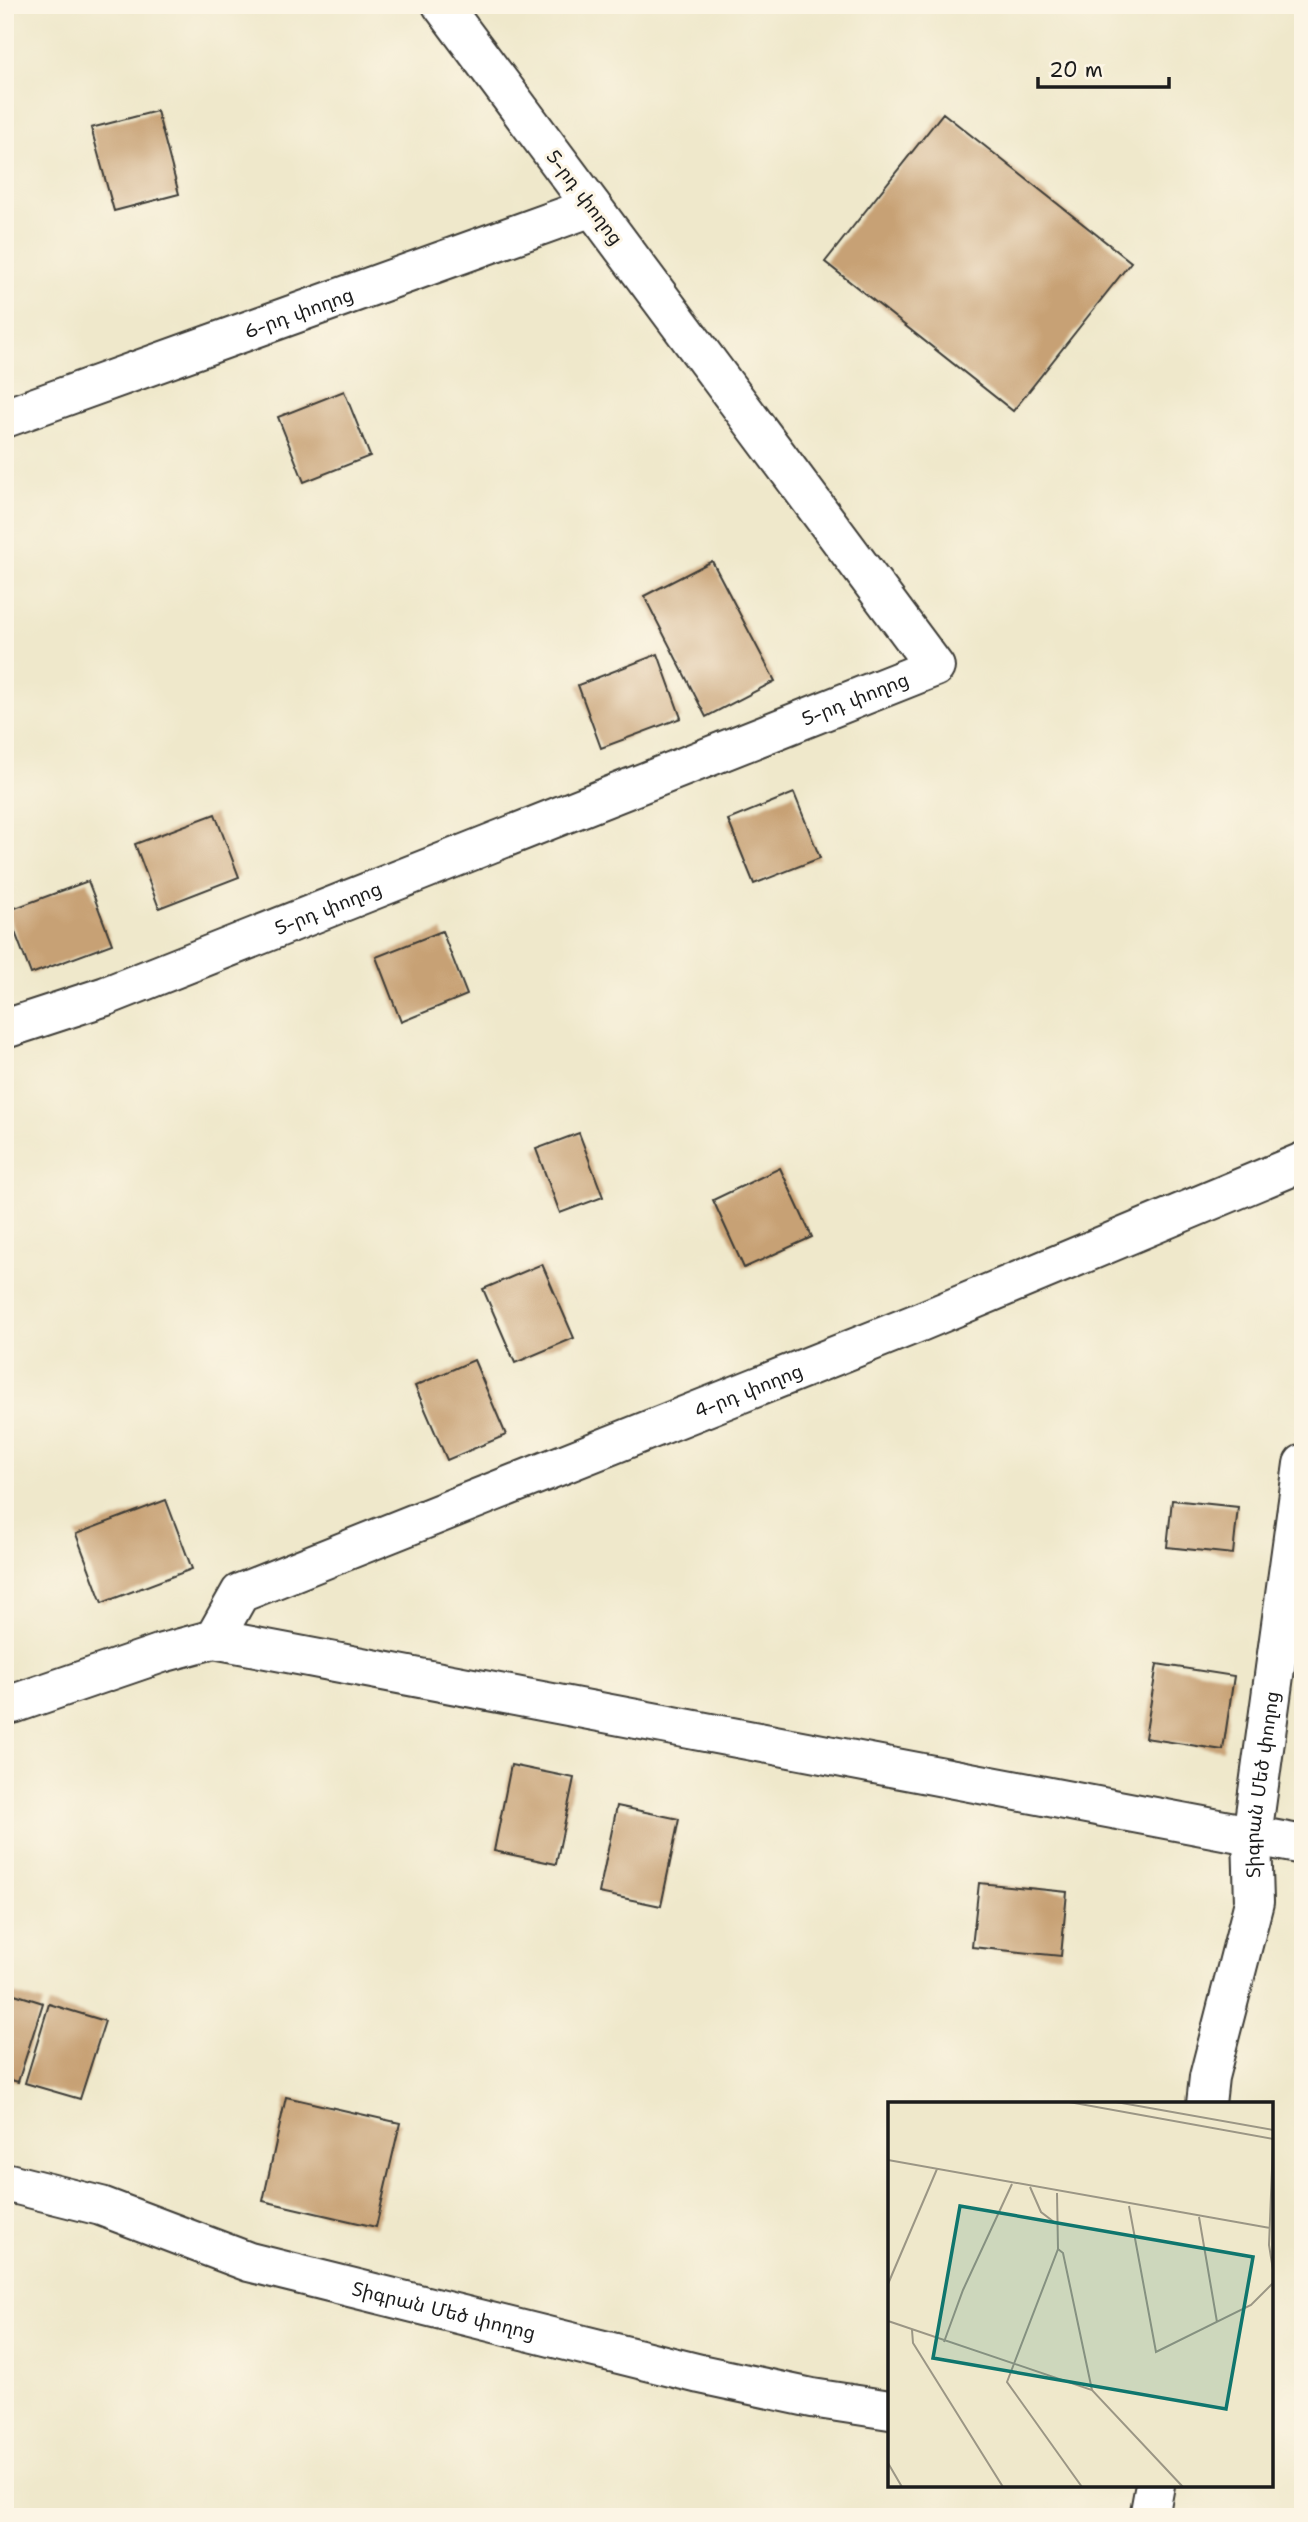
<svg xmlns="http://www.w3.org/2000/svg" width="1308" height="2522" font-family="'Shantell Sans','Noto Sans Armenian',sans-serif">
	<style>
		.building { fill: #c7a175 }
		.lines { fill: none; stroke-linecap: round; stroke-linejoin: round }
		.minor-casing { stroke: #3c3b36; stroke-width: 42 }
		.minor { stroke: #fff; stroke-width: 38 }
		.labels { text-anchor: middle; stroke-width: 6; stroke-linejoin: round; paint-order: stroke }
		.street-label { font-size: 19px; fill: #1c1c1c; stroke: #fcf5e5 }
		.inset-road { fill: none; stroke: #9b9685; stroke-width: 2 }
		.view { fill: #0f766e; fill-opacity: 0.15; stroke: #0f766e; stroke-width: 3.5 }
		.inset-edge { fill: none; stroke: #1c1c1c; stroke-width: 3.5 }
	</style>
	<rect width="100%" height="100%" fill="#fcf5e5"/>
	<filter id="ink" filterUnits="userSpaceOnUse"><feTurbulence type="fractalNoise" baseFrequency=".0143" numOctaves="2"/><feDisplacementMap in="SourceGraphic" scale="14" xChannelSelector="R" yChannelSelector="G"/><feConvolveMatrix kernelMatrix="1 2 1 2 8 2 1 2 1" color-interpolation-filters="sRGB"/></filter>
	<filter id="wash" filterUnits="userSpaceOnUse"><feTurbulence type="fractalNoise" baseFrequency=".00686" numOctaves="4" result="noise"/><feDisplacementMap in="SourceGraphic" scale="28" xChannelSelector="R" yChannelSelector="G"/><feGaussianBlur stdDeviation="1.57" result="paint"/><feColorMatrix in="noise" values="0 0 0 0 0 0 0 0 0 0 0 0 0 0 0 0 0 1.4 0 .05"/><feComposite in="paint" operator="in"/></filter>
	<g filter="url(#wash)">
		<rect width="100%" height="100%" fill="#efe8cb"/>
		<g id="blocks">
			<path class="building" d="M157,111L179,194L114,211L91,128Z
				M943,113L1131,262L1013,411L825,262Z
				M344,391L370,456L304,482L278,417Z
				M712,561L775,681L706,717L644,596Z
				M658,654L681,718L601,748L578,685Z
				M794,793L820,858L754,884L728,820Z
				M215,814L239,877L159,908L135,844Z
				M88,881L112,944L31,974L7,911Z
				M442,931L467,995L401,1022L376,957Z
				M579,1133L603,1197L560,1213L536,1149Z
				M5,1145H7L10,1196H5Z
				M780,1168L812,1237L744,1268L713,1200Z
				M542,1264L574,1338L515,1363L483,1289Z
				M474,1360L506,1435L447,1460L415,1386Z
				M166,1500L192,1569L102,1603L76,1534Z
				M1172,1500L1238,1507L1233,1554L1167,1547Z
				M1157,1664L1234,1676L1223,1750L1145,1738Z
				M511,1765L574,1778L556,1864L494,1851Z
				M617,1806L679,1819L661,1906L599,1893Z
				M979,1883L1067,1892L1061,1956L972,1947Z
				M5,1991L43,2003L18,2082L5,2078Z
				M49,2004L105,2021L80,2099L25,2083Z
				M286,2097L400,2123L376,2227L263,2201Z"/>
		</g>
	</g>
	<g filter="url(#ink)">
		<use href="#blocks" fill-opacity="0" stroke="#3c3b36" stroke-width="2"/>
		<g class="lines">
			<defs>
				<g id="minor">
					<path id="s1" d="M5,418L592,207"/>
					<path id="s2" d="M5,1029L106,996L935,667L442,5"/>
					<path id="s3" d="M214,1639L240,1593L920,1322L1303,1162"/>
					<path d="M5,1705L13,1704L162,1653L214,1639L1303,1845"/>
					<path id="s4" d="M1206,2104L1209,2077L1254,1902L1252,1836L1303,1464"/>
					<path id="s5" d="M5,2182L101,2206L249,2262L700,2374L812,2398L890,2410"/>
					<path d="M1149,2517L1155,2485"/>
				</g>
			</defs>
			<use href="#minor" class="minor-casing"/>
			<use href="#minor" class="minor"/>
		</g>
	</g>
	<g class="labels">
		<g class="street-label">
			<text transform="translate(585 197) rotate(53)" y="7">5-րդ փողոց</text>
			<text dy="7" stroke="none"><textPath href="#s1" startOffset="312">6-րդ փողոց</textPath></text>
			<text dy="7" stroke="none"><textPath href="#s2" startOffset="912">5-րդ փողոց</textPath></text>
			<text dy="7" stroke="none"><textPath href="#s2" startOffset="345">5-րդ փողոց</textPath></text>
			<text dy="7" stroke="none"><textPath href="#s3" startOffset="600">4-րդ փողոց</textPath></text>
			<text dy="7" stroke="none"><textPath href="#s4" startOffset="326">Տիգրան Մեծ փողոց</textPath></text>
			<text dy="7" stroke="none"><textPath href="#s5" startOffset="458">Տիգրան Մեծ փողոց</textPath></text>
		</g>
	</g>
	<g transform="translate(888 2102)">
		<rect width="385" height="385" fill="#efe8cb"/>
		<path class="inset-road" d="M181,0L385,37M228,0L385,28M385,42L381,143L385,168M0,58L382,126M142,85L153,110L166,120M169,91L170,147L119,280L194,385M241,104L268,250L363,203L385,181M311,115L329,220M170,147L175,151L204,288M0,182L49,67M0,219L204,288L295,385M24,228L25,241L115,385M56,240L75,188L124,82M0,361L14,385"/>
		<path class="view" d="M72,104L365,155L338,307L45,256Z"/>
		<rect width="385" height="385" class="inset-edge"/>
	</g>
	<rect width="1308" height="2522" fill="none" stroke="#fcf5e5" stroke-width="28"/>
	<path d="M1038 77v10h131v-10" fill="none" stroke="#1c1c1c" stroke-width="3.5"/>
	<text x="1049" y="77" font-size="21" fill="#1c1c1c" stroke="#fcf5e5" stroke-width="5" paint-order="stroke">20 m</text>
</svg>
